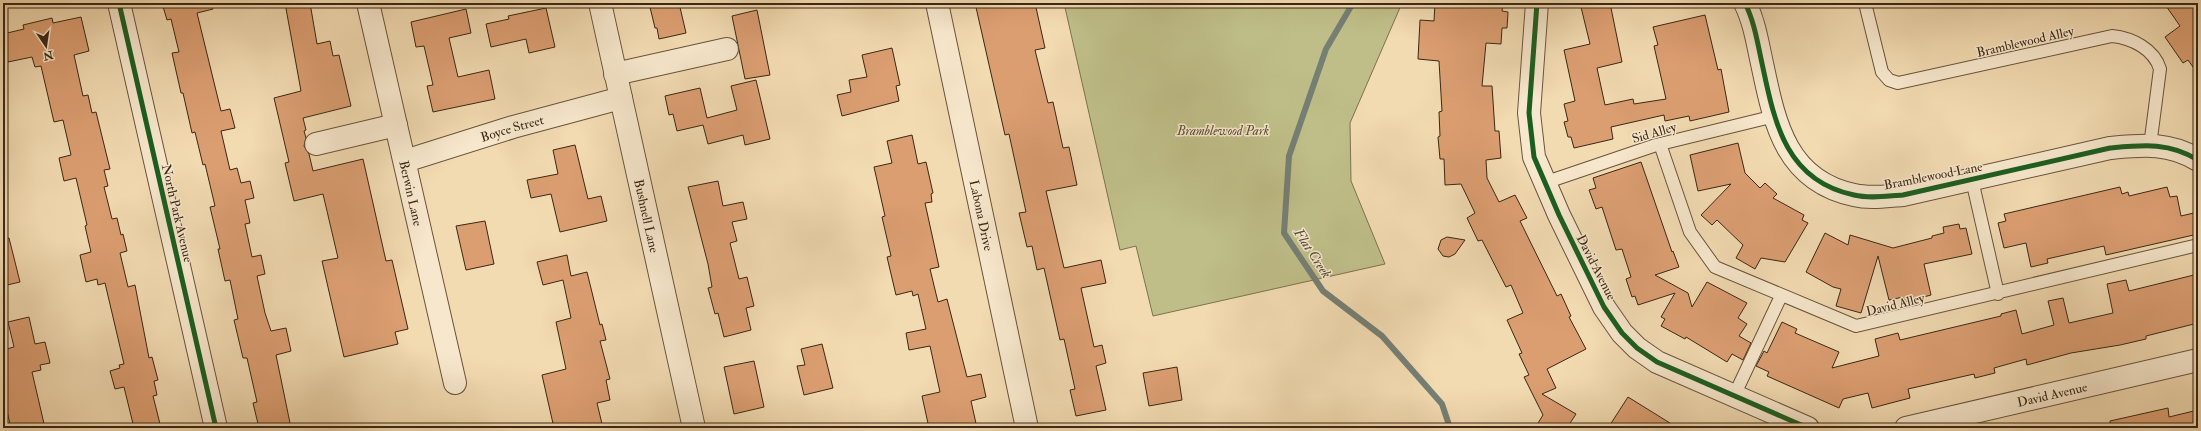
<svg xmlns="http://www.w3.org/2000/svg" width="2201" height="431" font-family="'IM FELL Double Pica',serif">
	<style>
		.green { fill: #bfbe88; stroke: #7c724e }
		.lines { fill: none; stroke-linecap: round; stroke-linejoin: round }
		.stream { stroke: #757f74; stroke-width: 6 }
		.building { fill: #db9e71; stroke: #3a2715 }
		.lane-casing { stroke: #68543c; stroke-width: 14 }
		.street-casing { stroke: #68543c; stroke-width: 24 }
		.lane { stroke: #f7e7cc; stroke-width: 12 }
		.street { stroke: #f7e7cc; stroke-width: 22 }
		.cycleway-casing { stroke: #f7e7cc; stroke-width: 8 }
		.cycleway { stroke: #1b5e20; stroke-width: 5 }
		.labels { text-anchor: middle; stroke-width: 3; stroke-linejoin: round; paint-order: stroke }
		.street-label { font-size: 13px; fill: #3a2715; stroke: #f7e7cc }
		.park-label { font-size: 13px; font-style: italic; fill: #5b4d32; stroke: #f7e7cc }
		.water-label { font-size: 14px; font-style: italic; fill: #534c3c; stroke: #f7e7cc }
	</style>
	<rect width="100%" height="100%" fill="#f2dab1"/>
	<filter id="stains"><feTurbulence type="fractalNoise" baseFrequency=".005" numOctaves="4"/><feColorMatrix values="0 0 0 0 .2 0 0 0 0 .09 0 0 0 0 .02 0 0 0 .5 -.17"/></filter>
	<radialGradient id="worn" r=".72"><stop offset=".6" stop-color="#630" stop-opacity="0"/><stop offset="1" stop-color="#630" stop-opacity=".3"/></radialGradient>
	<path class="green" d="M1064,3H1402L1350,123L1351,181L1385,264L1153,316L1136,246L1120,250Z"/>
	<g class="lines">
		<path class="stream" d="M1353,3L1326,49L1289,156L1284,233L1323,291L1382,336L1442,404L1450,428"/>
	</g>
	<path class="building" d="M162,3H212L213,9L197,13L221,111L230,109L235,128L221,131L230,170L237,168L241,183L250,181L254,198L245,200L250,223L245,224L252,257L261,255L265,274L257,276L265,313L271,331L286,328L291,351L276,355L291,428H259L253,403L257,402L247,358H243L234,320L238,319L230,280L225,281L218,249H220L210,207L215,206L205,164L203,165L195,132L192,133L183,93H181L172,53L179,52L171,19L167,20Z
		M285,3H310L317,44L330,41L333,56L339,55L351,106L303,118L306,130L304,131L306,138L304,146L309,154L313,171L363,159L386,261L392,260L408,329L395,332L398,344L344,357L322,261L338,258L323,194L294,201L285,163L289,162L274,98L301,91Z
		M649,3H679L686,33L659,39L657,28H655Z
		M975,3H1035L1045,48L1035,50L1048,103L1053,102L1063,148L1069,147L1077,185L1046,191L1064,268L1101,260L1106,283L1081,288L1094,347L1102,345L1106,363L1096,366L1106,410L1076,416L1070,390L1075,389L1064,339L1060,340L1044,268L1037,270L1032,246L1027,247L1019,213L1026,212L1009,134L1005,135Z
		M1435,3H1503L1502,11L1508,12L1507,28H1502L1501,44L1486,43L1482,86H1492L1495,131H1499L1501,158L1486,160L1487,178L1499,202L1515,195L1527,218L1520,221L1557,296L1561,294L1571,316L1569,317L1586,349L1547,369L1556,388L1542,394L1576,414L1567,428H1535L1543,415L1524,377L1529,375L1519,354L1522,353L1507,320L1523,313L1511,285L1506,287L1482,240L1478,241L1467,218L1475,213L1461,184L1445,185L1444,159H1440L1438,137L1440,136L1439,112L1442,111L1439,61L1418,59L1420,20L1434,21Z
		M1580,3H1610L1622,62L1597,68L1605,105L1633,99L1634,104L1666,99L1654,46L1658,45L1653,27L1705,15L1718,70L1721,69L1729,112L1690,121L1689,116L1665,121L1664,115L1611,127L1613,139L1574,148L1571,137H1568L1564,122L1568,121L1564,104L1575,101L1564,50L1590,44Z
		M2164,3H2198V74L2188,60L2183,63L2165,37L2180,26Z
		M546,8L555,47L529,53L526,39L491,47L486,24L509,19L508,16Z
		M466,9L471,33L449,38L458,77L489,70L495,99L433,112L427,86L433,85L424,46L416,47L411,22Z
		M757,10L770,75L745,79L732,16Z
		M81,17L89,51L74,55L83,96L88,95L92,113L96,112L110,169L104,170L108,186L104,187L112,219L117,218L121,235L123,234L127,251L120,253L128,287L135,285L149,358L152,357L158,380L154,381L157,395L153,396L161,428H134L124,387L115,389L110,371L120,368L119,365L124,364L105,283L98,285L97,279L86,282L80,255L91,252L85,226L87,225L76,178L64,181L59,158L71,155L63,120L54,122L41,66L35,67L32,57L8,62L3,39V34L24,29L23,25L52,18L53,23Z
		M892,48L900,85L896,86L899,101L842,116L837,95L851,92L849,80L867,77L862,55Z
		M756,80L770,139L745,145L743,135L708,144L703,125L677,131L673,114L669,115L665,96L700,88L707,118L737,110L731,86Z
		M912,135L918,164L926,162L933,193L931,194L932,202L925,203L939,267L930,269L938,302L947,299L967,377L981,374L986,397L971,401L977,428H929L922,396L940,392L930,346L909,350L906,333L926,329L918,294L913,296L912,291L896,295L887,257L891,256L882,217L885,216L874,167L892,163L887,141Z
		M1738,143L1745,173L1760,188L1765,183L1777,194L1773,198L1804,215L1802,220L1808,223L1785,262L1761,258L1755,269L1736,258L1743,245L1717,220L1712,225L1701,215L1731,184L1698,191L1690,155Z
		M575,145L588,199L601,196L607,221L560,232L551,194L531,198L527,180L558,174L553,150Z
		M1641,162L1672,252L1673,251L1679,267L1655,275L1688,293L1692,307L1707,282L1747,303L1738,318L1747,324L1739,336L1751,343L1743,360L1732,354L1727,362L1686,337L1685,339L1661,326L1665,319L1661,317L1675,293L1638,305L1635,296L1632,297L1626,279L1631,277L1622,249L1616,250L1602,207L1596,209L1589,190L1596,188L1593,178Z
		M718,181L723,206L743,202L747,219L732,222L737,241L730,243L739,279L747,277L754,306L746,308L751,330L724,337L718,313L715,314L708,288L712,287L708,264L688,187Z
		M2120,187L2122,194L2128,192L2129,196L2167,187L2170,197L2177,196L2181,216L2198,212V234L2106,255L2104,246L2047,259L2048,263L2031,267L2026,243L2004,248L1998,223L2006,221L2004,214Z
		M485,221L494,264L466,270L456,226Z
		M1959,224L1960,229L1966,228L1972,254L1924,264L1931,295L1905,302L1903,297L1889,300L1878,256L1861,313L1836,306L1841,289L1833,287L1806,272L1825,233L1848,245L1850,235L1893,248L1932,238V236L1944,233L1943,227Z
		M1447,237L1465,240L1455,254L1449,257L1443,256L1438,249L1441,240Z
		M9,238L20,282L3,286V239Z
		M567,255L571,276L587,272L600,325L602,324L606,340L600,341L610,379L606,380L610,400L597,403L603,428H554L542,375L566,369L556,322L571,318L563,280L543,285L537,262Z
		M2198,274V323L2146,336V339L2120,345L2071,353L2027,365L2026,359L1994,368L1995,373L1975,378L1974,374L1908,389L1910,398L1872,408L1868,393L1843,399L1839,408L1767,376L1769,372L1756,366L1764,351L1767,353L1782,322L1797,329L1795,333L1839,352L1832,368L1879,356L1875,339L1898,333L1900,340L2001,316V314L2016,310L2022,334L2054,325L2048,301L2063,298L2069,323L2113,313L2107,284L2126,280L2129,291Z
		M29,317L35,344L45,342L50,363L40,365L41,370L32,372L45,428H11L3,394V350L14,347L8,322Z
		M822,344L833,388L804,395L797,366L805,365L801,349Z
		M754,361L764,407L734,414L724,367Z
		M1177,367L1182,400L1149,406L1143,373Z
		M1628,397L1678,428H1608Z
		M2168,408L2169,417L2198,410V428H2111L2110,421Z"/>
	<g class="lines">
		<defs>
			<path id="lane" d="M1865,3L1882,72L1889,80L1898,83L2112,36C2132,38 2154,49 2160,69L2150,146
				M1660,144L1690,232L1715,267L1856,326L2198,245
				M1972,180L1998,294
				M1544,183L1656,145L1775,116
				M1734,396L1781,296"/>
			<g id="street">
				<path d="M119,3L216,428"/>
				<path id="s1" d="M368,3L455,383"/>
				<path id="s2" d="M600,3L694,428"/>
				<path id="s3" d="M937,3L1027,428"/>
				<path d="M1537,3L1529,113L1534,157L1559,215L1604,307L1622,333L1637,348L1657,362L1808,428"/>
				<path d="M1745,3C1755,23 1758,46 1763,68C1775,125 1787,181 1854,195C1870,199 1887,196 1903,195L2110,148C2143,145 2169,142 2198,160"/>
				<path d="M615,74L727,49"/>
				<path d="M316,144L396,125"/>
				<path id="s4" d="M405,161L513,127L621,98"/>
				<path id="s5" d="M1906,428L2198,360"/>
			</g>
		</defs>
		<use href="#lane" class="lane-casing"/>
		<use href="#street" class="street-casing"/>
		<use href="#lane" class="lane"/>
		<use href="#street" class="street"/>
		<defs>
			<path id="cycleway" d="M119,3L216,428
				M1537,3L1529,113L1534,157L1559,215L1604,307L1622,333L1637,348L1657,362L1808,428
				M1745,3C1755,23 1758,46 1763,68C1775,125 1787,181 1854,195C1870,199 1887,196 1903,195L2110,148C2143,145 2169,142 2198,160"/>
		</defs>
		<use href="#cycleway" class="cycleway-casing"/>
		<use href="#cycleway" class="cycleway"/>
	</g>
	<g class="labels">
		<g class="street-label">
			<text transform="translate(2025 41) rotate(-13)" y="5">Bramblewood Alley</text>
			<text dy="5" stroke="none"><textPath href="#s4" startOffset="112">Boyce Street</textPath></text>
			<text transform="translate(1654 132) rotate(-16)" y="5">Sid Alley</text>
			<text transform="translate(1933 175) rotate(-11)" y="5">Bramblewood Lane</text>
			<text dy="5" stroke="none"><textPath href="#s1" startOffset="195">Berwin Lane</textPath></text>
			<text transform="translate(178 213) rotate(77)" y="5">North Park Avenue</text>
			<text dy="5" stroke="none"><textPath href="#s2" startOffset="218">Bushnell Lane</textPath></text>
			<text dy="5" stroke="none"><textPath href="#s3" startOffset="217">Labona Drive</textPath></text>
			<text transform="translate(1597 267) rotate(63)" y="5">David Avenue</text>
			<text transform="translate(1895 304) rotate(-14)" y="5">David Alley</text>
			<text dy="5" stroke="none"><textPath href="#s5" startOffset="150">David Avenue</textPath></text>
		</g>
		<g class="park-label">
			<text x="1223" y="135">Bramblewood Park</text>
		</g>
		<g class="water-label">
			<text transform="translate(1313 253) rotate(57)" y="5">Flat Creek</text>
		</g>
	</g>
	<rect width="2201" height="431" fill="none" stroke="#f2dab1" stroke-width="16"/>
	<rect x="4" y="4" width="2193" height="423" fill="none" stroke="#3a2715" stroke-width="2"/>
	<rect x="8" y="8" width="2185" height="415" fill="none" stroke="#3a2715"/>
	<g transform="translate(46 46) rotate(167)" stroke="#f7e7cc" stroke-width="3" paint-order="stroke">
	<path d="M0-3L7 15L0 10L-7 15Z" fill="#3a2715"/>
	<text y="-6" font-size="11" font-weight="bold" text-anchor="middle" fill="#3a2715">N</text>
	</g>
	<rect width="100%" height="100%" filter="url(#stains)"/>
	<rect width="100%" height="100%" fill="url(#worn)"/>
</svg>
